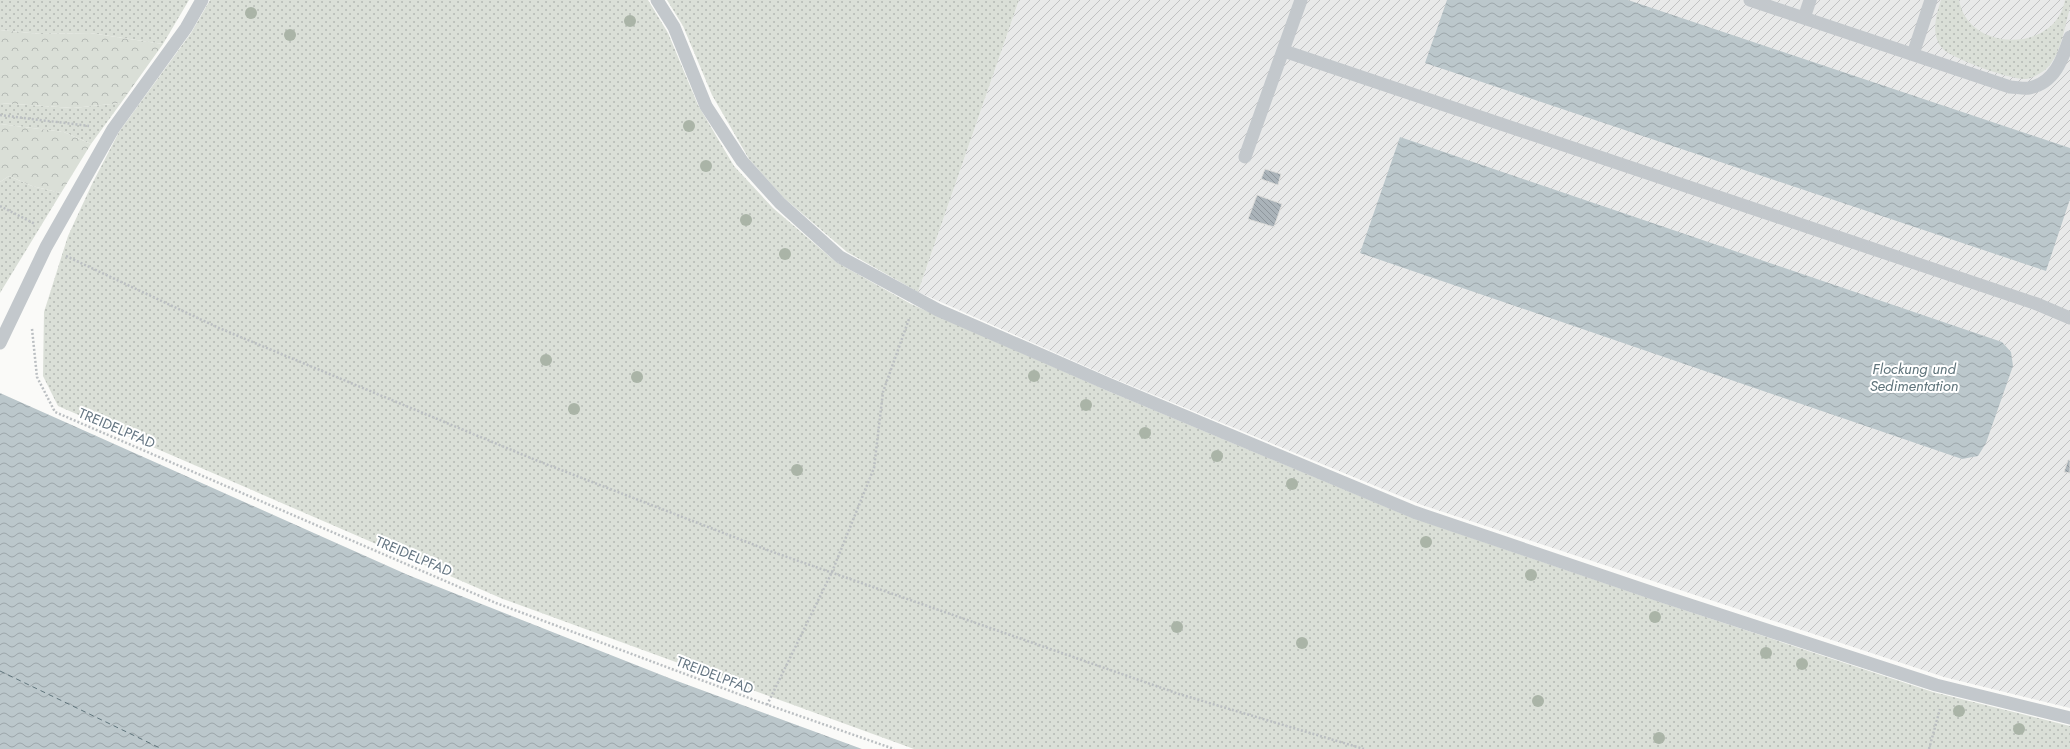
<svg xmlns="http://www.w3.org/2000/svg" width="2070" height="749" font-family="Jost,sans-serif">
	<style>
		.industrial { fill: url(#industrial-furrows) }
		.grass { fill: url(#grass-dots) }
		.forest { fill: url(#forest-crowns) }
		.water { fill: url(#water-waves) }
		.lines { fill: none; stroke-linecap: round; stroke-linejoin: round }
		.ferry { stroke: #60757c; stroke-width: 1; stroke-dasharray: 5 4; stroke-linecap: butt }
		.building { fill: url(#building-back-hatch); stroke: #dcdcda }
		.path { stroke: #bbbfc2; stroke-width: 2.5; stroke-dasharray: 2 2; stroke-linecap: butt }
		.service { stroke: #c3c8cc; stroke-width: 13 }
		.tree { fill: #aab4a7 }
		.labels { text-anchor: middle; stroke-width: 4; stroke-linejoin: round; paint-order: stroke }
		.street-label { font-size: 14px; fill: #657683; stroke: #fff }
		.water-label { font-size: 15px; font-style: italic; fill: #60757c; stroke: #fff }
	</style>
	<defs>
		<pattern id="industrial-furrows" width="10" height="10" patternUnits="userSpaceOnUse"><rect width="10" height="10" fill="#e8e9e9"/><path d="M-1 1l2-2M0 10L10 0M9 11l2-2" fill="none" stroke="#c0c1c2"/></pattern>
		<pattern id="grass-dots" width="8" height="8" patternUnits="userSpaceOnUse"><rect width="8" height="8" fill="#dadfd7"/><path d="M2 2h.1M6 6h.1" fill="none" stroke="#b4b9b4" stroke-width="1.8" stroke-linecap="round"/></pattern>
		<pattern id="forest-crowns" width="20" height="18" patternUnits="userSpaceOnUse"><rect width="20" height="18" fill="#dadfd7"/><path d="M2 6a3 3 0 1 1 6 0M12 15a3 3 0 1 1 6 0" fill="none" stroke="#b4b9b4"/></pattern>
		<pattern id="water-waves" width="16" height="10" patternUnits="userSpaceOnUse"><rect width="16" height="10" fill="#bbc7cb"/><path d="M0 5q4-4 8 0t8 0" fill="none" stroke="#9ca6aa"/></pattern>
		<pattern id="building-back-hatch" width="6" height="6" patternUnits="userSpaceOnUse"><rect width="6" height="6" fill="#aab3b9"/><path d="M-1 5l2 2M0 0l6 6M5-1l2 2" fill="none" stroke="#8e969c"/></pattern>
	</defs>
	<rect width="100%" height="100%" fill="#fafaf8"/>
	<path class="industrial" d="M1019,0H2070V708L1944,677L1422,505L1110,377L918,292Z"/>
	<path class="grass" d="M0,0H189L163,44L90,33L41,34L0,30Z
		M210,0H648L668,33L698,105L734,166L773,208L836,262L911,304L1108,391L1410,517L1660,602L1933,692L2070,726V749H914L503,599L58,406L43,376L44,312L68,236L92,184L119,132L191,33Z
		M667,0H1019L918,292L847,252L784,198L749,159L712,95L683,26Z
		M1941,0H1959C1968,53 2056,53 2065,0H2070V8C2064,28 2061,56 2045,70C2041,73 2031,79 2026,79C2011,80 1953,59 1943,49C1930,36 1936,15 1941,0Z
		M0,103L73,108L121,103L91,144L64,132L0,124Z
		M9,176L32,186L61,193L0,293V182Z"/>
	<path class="forest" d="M0,30L41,34L90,33L163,44L121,103L73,108L0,103Z
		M0,124L64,132L91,144L61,193L32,186L9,176L0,182Z"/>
	<path class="water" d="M1447,0H1628L2070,148V199L2046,271L1425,63Z
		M1400,137L2002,342L2011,352L2013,366L1986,443L1978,456L1962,459L1360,253Z
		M0,393L408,575L669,678L862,749H0Z"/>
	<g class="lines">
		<path class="ferry" d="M0,671L162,749"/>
	</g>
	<path class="building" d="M1265,169L1281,174L1278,185L1261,179Z
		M1257,195L1282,204L1274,227L1248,219Z
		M2068,460H2070V473L2064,472Z"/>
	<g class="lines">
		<path class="path" d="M0,115L89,126
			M0,206L35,224
			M66,256L219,328L538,461L770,551L1179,694L1364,749
			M32,329L37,377L55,412L496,603L757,701L894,749
			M767,705L832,572L874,468L883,392L909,319
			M1929,749L1940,709"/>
		<path class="service" d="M657,0L674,27L706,106L742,161L780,203L840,257L938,310L1108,384L1414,512L1662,596L1936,685L2070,718
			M1750,0L2010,87C2016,87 2023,89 2029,88C2055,83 2063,58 2070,37
			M1804,18L1810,0
			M1284,51L2037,304L2070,318
			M1913,54L1931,0
			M1245,157L1301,0
			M0,343L46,247L113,129L186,28L202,0"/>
	</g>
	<g class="tree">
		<circle cx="251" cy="13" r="6"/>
		<circle cx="630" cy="21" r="6"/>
		<circle cx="290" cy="35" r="6"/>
		<circle cx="689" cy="126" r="6"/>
		<circle cx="706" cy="166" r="6"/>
		<circle cx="746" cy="220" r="6"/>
		<circle cx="785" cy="254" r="6"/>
		<circle cx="546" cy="360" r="6"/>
		<circle cx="1034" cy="376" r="6"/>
		<circle cx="637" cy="377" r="6"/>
		<circle cx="1086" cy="405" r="6"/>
		<circle cx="574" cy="409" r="6"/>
		<circle cx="1145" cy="433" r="6"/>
		<circle cx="1217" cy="456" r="6"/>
		<circle cx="797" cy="470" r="6"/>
		<circle cx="1292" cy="484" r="6"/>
		<circle cx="1426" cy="542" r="6"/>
		<circle cx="1531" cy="575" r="6"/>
		<circle cx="1655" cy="617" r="6"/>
		<circle cx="1177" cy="627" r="6"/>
		<circle cx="1302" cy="643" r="6"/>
		<circle cx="1766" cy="653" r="6"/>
		<circle cx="1802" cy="664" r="6"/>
		<circle cx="1538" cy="701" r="6"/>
		<circle cx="1959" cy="711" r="6"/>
		<circle cx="2019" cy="729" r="6"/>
		<circle cx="1659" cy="738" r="6"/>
	</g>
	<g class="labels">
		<g class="street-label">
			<text transform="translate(117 428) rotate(23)" y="5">TREIDELPFAD</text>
			<text transform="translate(414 556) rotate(23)" y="5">TREIDELPFAD</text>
			<text transform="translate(715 675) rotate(21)" y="5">TREIDELPFAD</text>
		</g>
		<g class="water-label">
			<text x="1914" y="374">Flockung und<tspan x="1914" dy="17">Sedimentation</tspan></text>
		</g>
	</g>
</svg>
